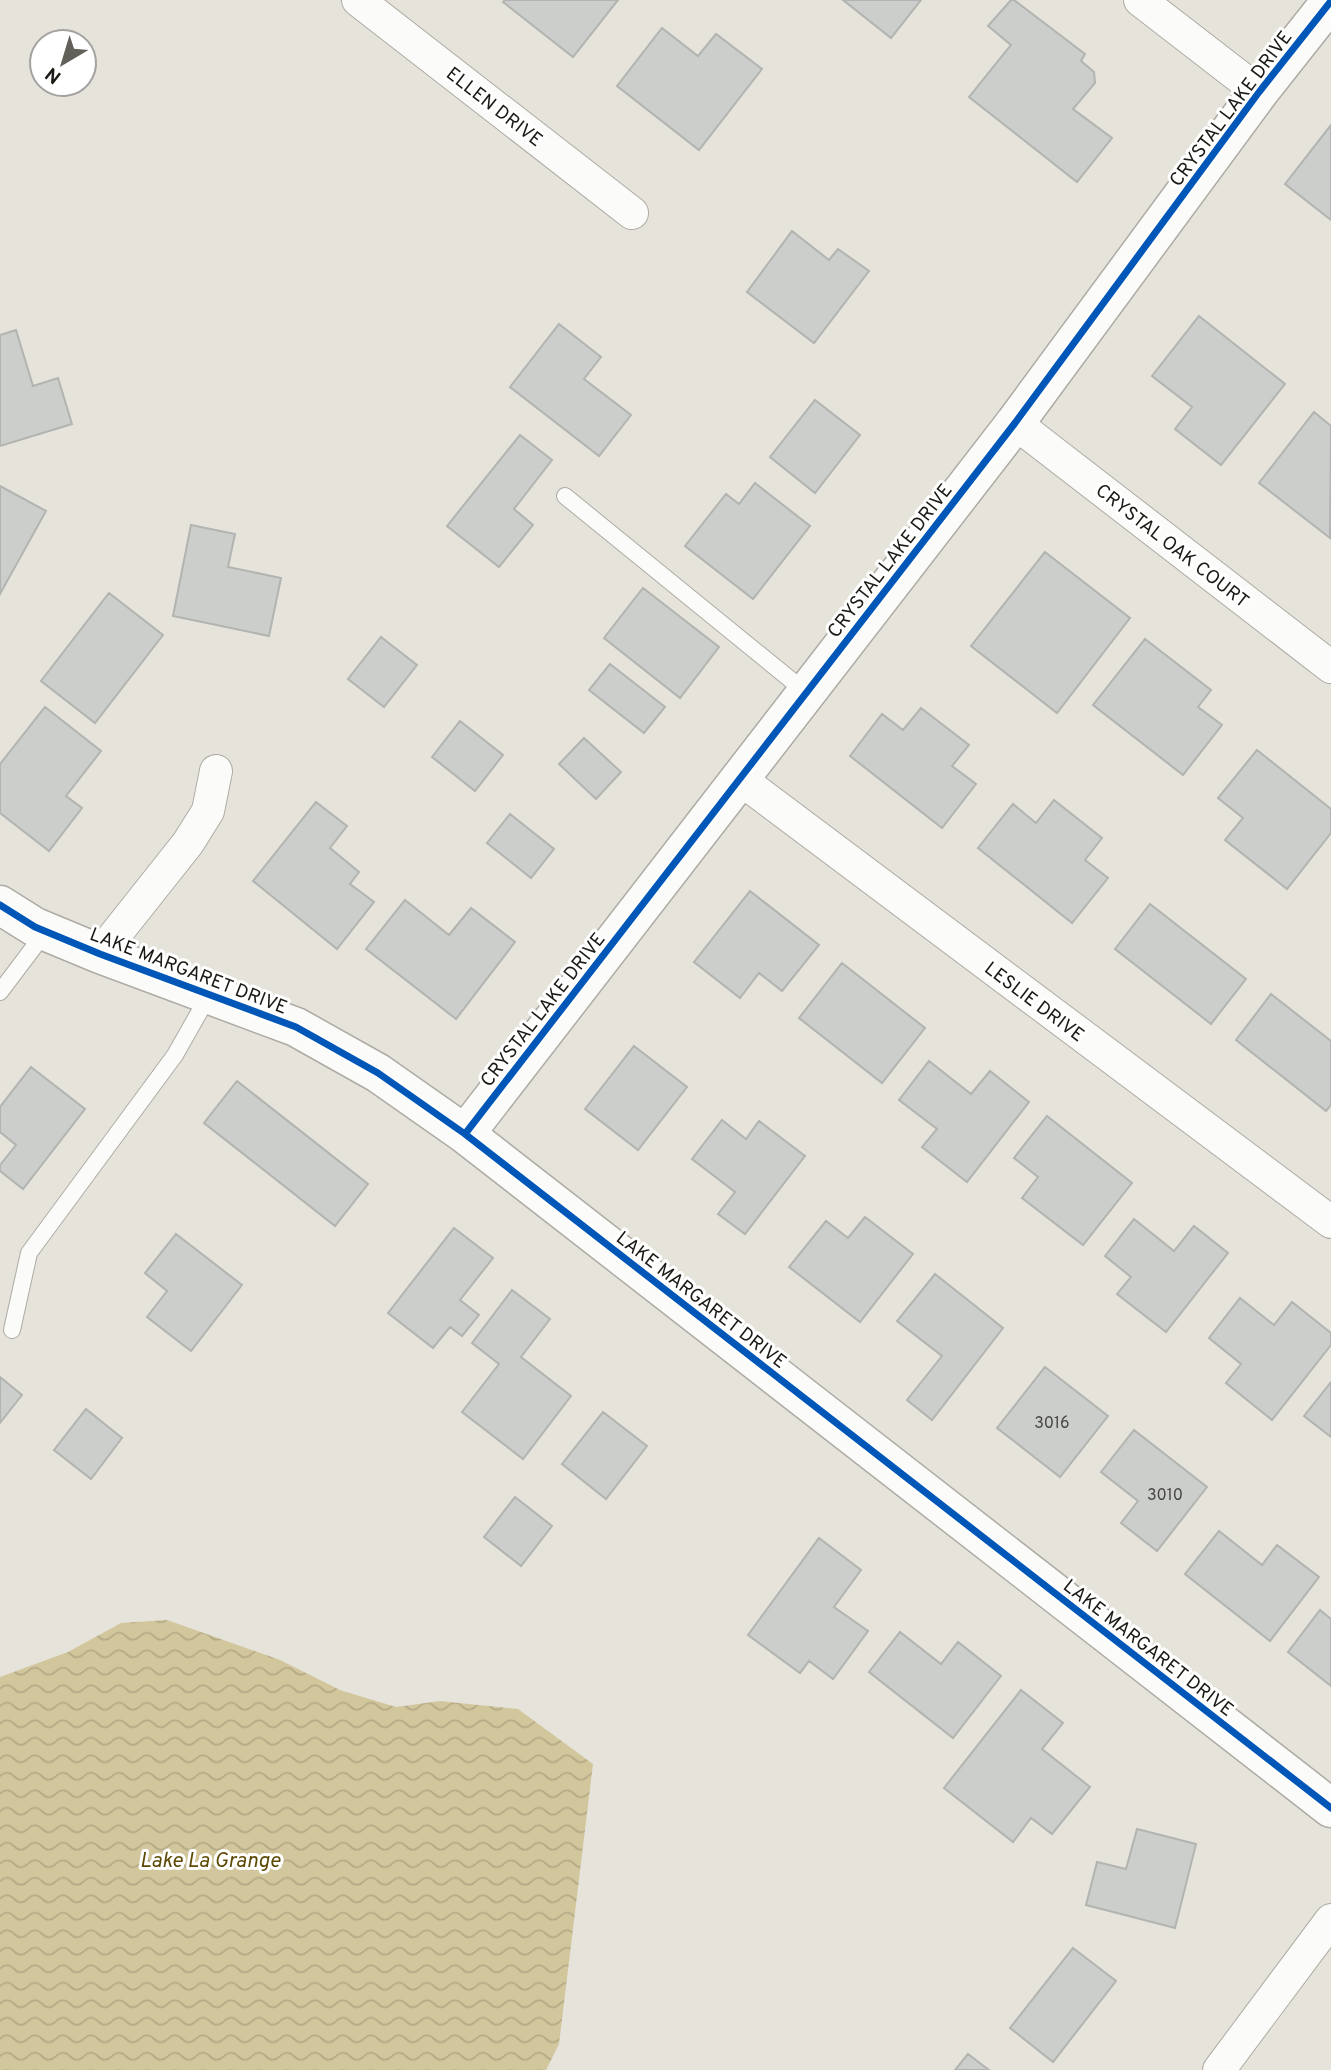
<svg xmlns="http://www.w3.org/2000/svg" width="1331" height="2070" font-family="Overpass,sans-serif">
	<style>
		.water { fill: url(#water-waves) }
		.building { fill: #cbcecb; stroke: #b1b4b1; stroke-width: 2 }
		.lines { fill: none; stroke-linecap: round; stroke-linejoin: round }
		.service-casing { stroke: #adaba4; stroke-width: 18 }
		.minor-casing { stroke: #adaba4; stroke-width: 34 }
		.tertiary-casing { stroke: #adaba4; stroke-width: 41 }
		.service { stroke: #fbfbf9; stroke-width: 16 }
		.minor { stroke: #fbfbf9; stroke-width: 32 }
		.tertiary { stroke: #fbfbf9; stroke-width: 38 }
		.cycleway-casing { stroke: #fff; stroke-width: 11 }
		.cycleway { stroke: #0057b8; stroke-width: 7 }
		.labels { text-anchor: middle; stroke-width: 6; stroke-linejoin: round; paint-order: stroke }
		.number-label { font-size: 16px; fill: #474641 }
		.street-label { font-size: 19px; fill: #1b1913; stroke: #fff }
		.water-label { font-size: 21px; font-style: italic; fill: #5d4b05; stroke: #fff }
	</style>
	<defs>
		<pattern id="water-waves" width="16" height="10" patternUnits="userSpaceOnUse" patternTransform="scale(1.75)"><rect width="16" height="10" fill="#d2c69c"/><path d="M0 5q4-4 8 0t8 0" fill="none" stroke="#b4aa86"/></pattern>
	</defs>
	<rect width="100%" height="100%" fill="#e6e3da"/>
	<path class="water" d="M167,1620L280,1660L340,1690L396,1707L440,1701L518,1709L593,1764L559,2044L546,2070H0V1677L68,1652L121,1623Z"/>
	<path class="building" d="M505,0H618L573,57L503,2Z
		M843,0H921L891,38Z
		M1011,0H1014L1085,54L1081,61L1094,72L1095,83L1073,109L1112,138L1077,182L969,97L1011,45L988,26Z
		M662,28L698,56L716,34L762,69L699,150L617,86Z
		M1331,125V220L1285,184Z
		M792,231L829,260L838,249L869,271L814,343L747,292Z
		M1199,316L1285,384L1221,465L1175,429L1192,407L1152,376Z
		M559,324L601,357L584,379L631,415L599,456L510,387Z
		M16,330L33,386L58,378L72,424L0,446V335Z
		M815,400L860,435L815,493L770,457Z
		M1314,412L1331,426L1330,538L1259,483Z
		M520,435L552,460L514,509L533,525L499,567L447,526Z
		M755,483L810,526L753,599L685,546L726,494L739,504Z
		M0,486L46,511L0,594Z
		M191,525L235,534L228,567L281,578L269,636L173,616Z
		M1045,552L1130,618L1057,713L971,646Z
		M643,588L719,647L680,698L604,638Z
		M109,593L163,635L95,723L41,681Z
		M381,637L417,665L384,707L348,679Z
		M1145,639L1211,690L1198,707L1222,725L1183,775L1093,705Z
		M610,664L665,707L644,733L589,690Z
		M45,707L101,751L66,796L82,808L49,851L0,813V764Z
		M921,708L969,745L952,766L976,784L942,828L850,756L882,714L903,730Z
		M460,721L503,755L475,791L432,757Z
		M584,738L621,772L596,799L559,764Z
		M1257,750L1331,809V833L1287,889L1225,840L1243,818L1218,798Z
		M1054,800L1102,838L1085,860L1108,878L1072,923L978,848L1013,804L1036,823Z
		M316,802L347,826L330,848L359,872L350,884L374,902L337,949L253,881Z
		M510,814L554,849L531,878L487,843Z
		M750,891L819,945L782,991L759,973L740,998L694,962Z
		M405,900L449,935L471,908L515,942L456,1019L366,949Z
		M1150,904L1246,979L1211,1024L1115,949Z
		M842,963L925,1028L882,1083L799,1018Z
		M1271,994L1331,1041V1105L1326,1111L1236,1040Z
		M634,1046L687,1087L638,1150L585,1109Z
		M929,1061L971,1094L990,1071L1029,1102L967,1182L922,1147L937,1129L899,1100Z
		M31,1067L85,1109L23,1189L0,1171V1165L16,1145L0,1132V1107Z
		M237,1081L368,1184L335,1226L204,1123Z
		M1047,1116L1132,1183L1083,1245L1022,1198L1038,1177L1014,1158Z
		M722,1120L746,1139L759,1121L805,1156L745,1234L718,1214L735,1192L692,1159Z
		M865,1217L913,1254L860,1322L789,1267L826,1221L848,1238Z
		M1134,1219L1174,1251L1194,1226L1228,1253L1166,1332L1117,1294L1131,1277L1105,1256Z
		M454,1228L493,1258L460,1300L479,1315L462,1336L450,1327L433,1348L388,1313Z
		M176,1234L242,1285L191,1351L147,1317L167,1291L145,1273Z
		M935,1274L1003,1328L932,1420L907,1400L942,1356L897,1321Z
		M512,1290L550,1319L521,1357L571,1396L523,1459L462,1412L499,1364L472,1343Z
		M1240,1298L1274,1325L1292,1302L1331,1333V1345L1272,1420L1226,1383L1241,1364L1209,1338Z
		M1045,1367L1108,1416L1060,1477L997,1428Z
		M0,1377L22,1395L0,1423Z
		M1331,1382V1437L1304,1416Z
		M86,1409L122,1438L91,1479L54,1450Z
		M603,1412L647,1446L606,1499L562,1464Z
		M1134,1430L1207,1487L1157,1551L1121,1523L1138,1501L1101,1472Z
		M515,1497L552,1526L521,1566L484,1537Z
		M1219,1531L1262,1565L1277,1545L1319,1577L1270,1641L1185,1574Z
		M819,1538L861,1570L834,1607L868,1631L833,1679L809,1661L800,1673L748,1635Z
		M1320,1610L1331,1619V1686L1288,1652Z
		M900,1632L941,1664L958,1642L1001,1676L953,1738L869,1672Z
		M1021,1690L1063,1723L1042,1749L1090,1787L1052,1834L1031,1818L1013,1842L944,1788Z
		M1137,1829L1196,1844L1175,1928L1086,1905L1097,1862L1126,1869Z
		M1073,1948L1116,1981L1053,2062L1010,2028Z
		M968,2054L989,2070H955Z"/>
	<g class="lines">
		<defs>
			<path id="service" d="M565,496L807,693
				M0,992L46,931
				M12,1330L29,1253L175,1055L209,995"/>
			<path id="minor" d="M358,0L632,213
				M1140,0L1259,92
				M1015,423L1331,667
				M740,779L1331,1222
				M100,954L188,843L208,811L216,771
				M1219,2070L1331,1920"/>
			<path id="tertiary" d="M0,905L35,927L100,954L296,1027L378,1073L465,1134L1331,1808
				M465,1134L1015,423L1259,92L1331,1"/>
		</defs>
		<use href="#service" class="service-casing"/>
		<use href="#minor" class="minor-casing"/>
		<use href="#tertiary" class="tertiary-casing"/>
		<use href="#service" class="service"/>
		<use href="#minor" class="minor"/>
		<use href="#tertiary" class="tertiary"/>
		<defs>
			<path id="cycleway" d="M0,905L35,927L100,954L296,1027L378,1073L465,1134L1331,1808
				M465,1134L1015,423L1259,92L1331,1"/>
		</defs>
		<use href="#cycleway" class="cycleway-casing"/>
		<use href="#cycleway" class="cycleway"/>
	</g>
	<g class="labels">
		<g class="number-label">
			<text x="1052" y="1428">3016</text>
			<text x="1165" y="1500">3010</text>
		</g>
		<g class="street-label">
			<text transform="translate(495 106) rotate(38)" y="7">ELLEN DRIVE</text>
			<text transform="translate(1230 108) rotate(-53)" y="7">CRYSTAL LAKE DRIVE</text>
			<text transform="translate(1173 545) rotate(38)" y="7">CRYSTAL OAK COURT</text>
			<text transform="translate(889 560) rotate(-52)" y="7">CRYSTAL LAKE DRIVE</text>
			<text transform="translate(189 970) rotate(21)" y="7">LAKE MARGARET DRIVE</text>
			<text transform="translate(1035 1001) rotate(37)" y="7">LESLIE DRIVE</text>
			<text transform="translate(542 1009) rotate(-52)" y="7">CRYSTAL LAKE DRIVE</text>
			<text transform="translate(702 1299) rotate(38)" y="7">LAKE MARGARET DRIVE</text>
			<text transform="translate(1149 1647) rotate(38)" y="7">LAKE MARGARET DRIVE</text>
		</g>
		<g class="water-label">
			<text x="210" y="1867">Lake La Grange</text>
		</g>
	</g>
	<g transform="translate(63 63) rotate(218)"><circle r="33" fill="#ffffff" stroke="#a4a3a1" stroke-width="2"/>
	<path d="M0-5L12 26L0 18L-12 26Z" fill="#626059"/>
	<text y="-10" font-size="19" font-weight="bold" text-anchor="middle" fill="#1b1913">N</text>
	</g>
</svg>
